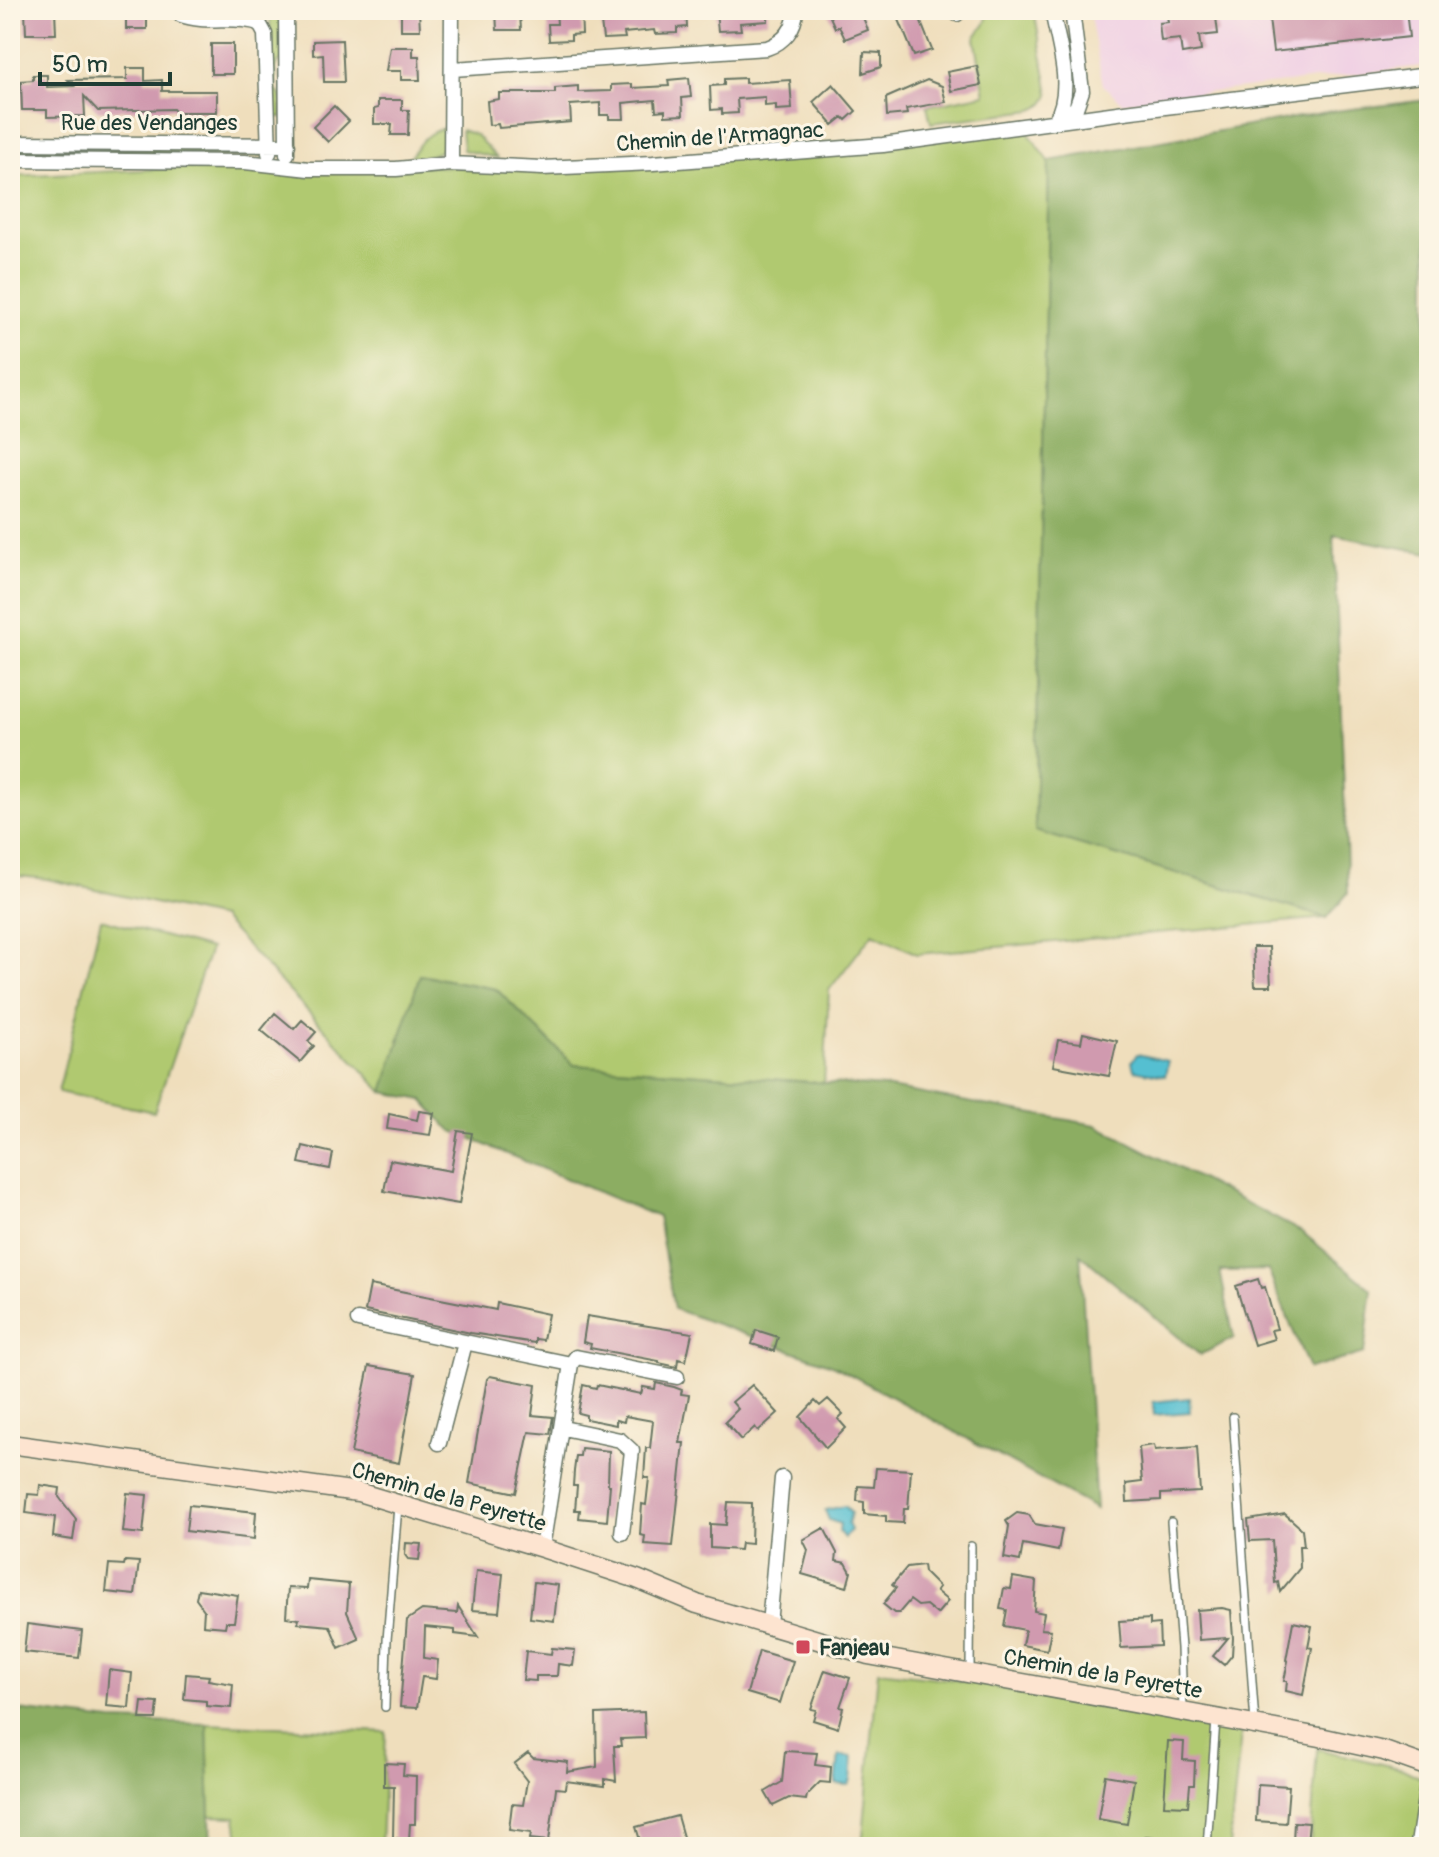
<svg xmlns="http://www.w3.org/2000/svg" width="1439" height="1857" font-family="Pangolin,sans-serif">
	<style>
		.built { fill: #f0d0e4 }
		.green { fill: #b0c96f; stroke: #688352; stroke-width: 2 }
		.forest { fill: #8cad62; stroke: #56754b; stroke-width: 2 }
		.water { fill: #55bfd1; stroke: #3a7e82; stroke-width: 2 }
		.building { fill: #d09aaf }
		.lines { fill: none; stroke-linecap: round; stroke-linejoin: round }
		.lane-casing { stroke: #687564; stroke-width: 10 }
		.street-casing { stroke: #687564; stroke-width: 17 }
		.secondary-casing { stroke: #687564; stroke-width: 21 }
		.lane { stroke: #fff; stroke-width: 7 }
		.street { stroke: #fff; stroke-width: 14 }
		.secondary { stroke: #fde4d0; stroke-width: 18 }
		.poi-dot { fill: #d1495b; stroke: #fcf5e5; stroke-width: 3 }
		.labels { text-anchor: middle; stroke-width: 6; stroke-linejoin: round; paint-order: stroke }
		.street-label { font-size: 22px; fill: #1f3d34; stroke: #fcf5e5 }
		.poi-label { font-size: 22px; font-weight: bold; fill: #1f3d34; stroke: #fcf5e5; text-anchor: start }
	</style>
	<rect width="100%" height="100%" fill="#fcf5e5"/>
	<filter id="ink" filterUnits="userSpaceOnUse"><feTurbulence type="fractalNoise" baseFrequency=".0125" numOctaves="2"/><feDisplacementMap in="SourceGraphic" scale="16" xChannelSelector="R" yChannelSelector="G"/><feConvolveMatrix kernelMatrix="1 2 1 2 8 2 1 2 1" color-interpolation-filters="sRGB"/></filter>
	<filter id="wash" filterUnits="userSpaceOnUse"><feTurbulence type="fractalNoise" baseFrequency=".006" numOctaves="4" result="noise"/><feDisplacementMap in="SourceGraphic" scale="32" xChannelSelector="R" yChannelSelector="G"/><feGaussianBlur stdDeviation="1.8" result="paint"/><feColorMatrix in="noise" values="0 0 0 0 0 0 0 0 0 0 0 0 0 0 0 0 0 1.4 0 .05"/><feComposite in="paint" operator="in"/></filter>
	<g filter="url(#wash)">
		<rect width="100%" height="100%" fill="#efdebc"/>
		<path class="built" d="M1089,10H1429V65L1123,103L1103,85Z"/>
		<path class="green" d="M264,10H281L282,60L276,65V91L282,96V117H272L270,14Z
			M993,10H1034L1049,94C1046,103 1042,107 1033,110L931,123L927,106L985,94L975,38L985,24L989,11Z
			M1023,126L1049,161L1035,831L1327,918L917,954L873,933L829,990L824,1083L574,1065L496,989L420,975L383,1092L221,918L47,879L10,875V176L273,164L542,168Z
			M446,128C445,159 434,153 408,160C419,144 426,131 446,128Z
			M461,130L476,135L497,158L463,150Z
			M10,148L258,150L263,156L14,155Z
			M101,919L210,949L154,1112L58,1092Z
			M878,1671L956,1680L1241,1734L1229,1847H862Z
			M207,1724L386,1732L381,1845L394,1847H240L236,1817L210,1816Z
			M1317,1749L1403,1769L1429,1782V1847H1310Z"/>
		<path class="forest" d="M1428,100L1426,508L1429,509V553L1334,535L1348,893L1327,918L1035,831L1049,161L1327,112Z
			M420,975L496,989L574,1065L884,1087L1096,1125L1302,1232L1372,1290L1364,1353L1309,1369L1268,1270L1220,1271L1234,1338L1200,1355L1080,1254L1096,1509L835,1366L674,1309L658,1217L450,1130L423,1100L383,1092Z
			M10,1709L112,1721L207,1724L211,1847H10Z"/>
		<path class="water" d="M1137,1054L1168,1061L1165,1076L1134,1070L1132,1061Z
			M1189,1398L1190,1412L1154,1415L1153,1402Z
			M845,1506L851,1513L848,1524L851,1530L844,1538L839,1532L840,1524L829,1520L825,1510Z
			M839,1756L853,1757L851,1780L848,1785L836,1784Z"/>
		<g id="blocks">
			<path class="building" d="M25,10H55L56,34H26Z
				M126,10H147V29H126Z
				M401,10H419L420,30H401Z
				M511,10L512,15L520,14L521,30H497L496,11Z
				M556,10H581L582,34L571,35V40L549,41L548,24H557Z
				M609,10H634V18L662,17V10H686L687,27L677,28V33L655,34L654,30L624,33L625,38L603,39L601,22L610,21Z
				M725,10H768V21L740,23L741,30L718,31L716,12Z
				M827,10H860L868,30L845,39L839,26L835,28Z
				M895,10H916L932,50L914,56Z
				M1268,10H1406L1409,37L1273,52Z
				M1207,11V18L1216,17L1218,34L1199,36L1201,51L1182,54L1180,39L1161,41L1159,23L1168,22L1167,16Z
				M342,40L344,82H324L323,54L313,55V41Z
				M211,44H233V74H211Z
				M390,47H413V56H419L420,80H401V71H386Z
				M864,52L881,53V67L863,73Z
				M977,66L981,85L951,91L947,72Z
				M127,68H145V81L162,80V91H217V112H176L173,109L98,111L84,96L85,116L47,117V110H22L21,81L33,80V75H47V87L74,86L68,80L127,79Z
				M689,78L691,97L682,98L683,115L665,116V110L656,111L655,100L623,103L624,119H609V115H600V103L570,105L571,122L499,128L498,124L489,125L487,101L499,99V93H555V88L578,86V92L611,91V85L632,84V88L669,86L668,80Z
				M745,78V83L790,80L792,109L776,110V105L765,106V97L737,99L738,113L722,114V109L711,110L710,86L724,85V79Z
				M927,80L942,86L946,102L906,109L907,114L887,116L886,98Z
				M833,84L856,111L846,120L843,117L833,125L813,102Z
				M378,100H402V110H409L408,135H391L392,124H374V109L378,108Z
				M334,106L349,121L328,142L313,127Z
				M1253,947H1269L1271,986H1255Z
				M275,1013L294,1029L302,1020L316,1032L308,1041L314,1046L300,1062L261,1030Z
				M1083,1033L1117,1041L1109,1076L1053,1066L1058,1040L1081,1043Z
				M419,1111L434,1113L430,1135L387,1129L389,1114L417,1120Z
				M458,1131L472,1133L459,1204L384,1191L390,1160L451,1171Z
				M303,1146L333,1153L330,1169L299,1163Z
				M1258,1279L1261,1288L1265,1287L1277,1329L1271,1330L1274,1339L1254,1345L1236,1286Z
				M370,1285L496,1310L497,1303L548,1314L543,1340L535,1339V1343L471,1333L365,1311Z
				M587,1316L692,1333L686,1361L678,1359L677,1367L659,1363V1361L590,1348L591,1344L583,1342Z
				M756,1330L778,1337L774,1351L752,1344Z
				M369,1366L415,1374L399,1463L351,1453Z
				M490,1376L536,1385L532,1415L553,1417L550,1434L529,1432L516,1493L469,1483L487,1379Z
				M656,1383L674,1387L682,1390L681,1394L689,1395L680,1443H684L673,1546L644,1544L645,1536L640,1535L642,1504L646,1505L649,1478H644L646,1448H650L653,1421L625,1416L624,1422L616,1420V1425L586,1419V1415L578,1413L583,1385L596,1388L597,1385L641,1394L643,1387L655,1389Z
				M752,1385L778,1413L758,1431L755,1427L741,1440L725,1422L738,1409L732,1402Z
				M828,1399L843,1414L838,1419L846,1428L826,1448L800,1417L815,1401L820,1406Z
				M1154,1445L1155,1450L1197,1447L1200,1492L1161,1494V1500L1127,1502L1126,1484L1142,1482L1139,1447Z
				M581,1448L609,1451L608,1485H610L607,1521L579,1518L580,1510H575L577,1486H573L574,1471L576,1456H580Z
				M876,1468L911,1470L908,1509H904L903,1523L886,1522V1516L864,1514V1502L857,1501L858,1486L874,1487Z
				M40,1485L60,1488L59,1497L76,1519L73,1540L53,1537L55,1517L26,1513L28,1494L39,1495Z
				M127,1493L147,1495L143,1534L123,1532Z
				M728,1502L752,1503L751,1544L741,1543L740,1550L710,1548V1524L726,1525Z
				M189,1505L256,1512L254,1539L186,1531Z
				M1017,1513L1029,1515L1035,1524L1062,1529L1058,1551L1023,1544L1020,1561L1004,1558L1009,1526L1006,1521Z
				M1285,1514L1302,1529L1304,1546H1299L1300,1568L1280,1592L1278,1582L1275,1583L1272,1540L1250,1541L1248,1520Z
				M824,1528L837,1553L836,1561L846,1563L851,1572L847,1587L802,1574L808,1550L803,1540Z
				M406,1543L421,1544L419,1560L408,1559L405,1555Z
				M125,1561L139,1562L135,1595L106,1592L109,1564L124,1565Z
				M923,1565L924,1572L939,1587L936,1591L948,1601L937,1614L926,1605L918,1606L910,1600L899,1613H894L883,1604L896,1588L892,1585L907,1567Z
				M476,1571L503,1574L499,1612L472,1610Z
				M1013,1577L1036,1581L1034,1611L1044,1613L1041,1629L1051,1630L1047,1650L1022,1645L1025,1630L1004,1626L1007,1610L1000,1609L1004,1588L1011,1589Z
				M308,1580L349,1584L347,1612L359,1639L339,1648L330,1626L298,1623L299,1619L286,1617L288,1588L307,1589Z
				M534,1582L558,1585L554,1621L530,1618Z
				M198,1589L238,1595L234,1622H226L225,1627L203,1625L204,1610L196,1599Z
				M458,1606L478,1637L455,1634V1630L425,1627L424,1658L438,1660L436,1679L422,1677L417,1708L400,1707L407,1620L422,1610L457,1613Z
				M1222,1608L1231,1610L1233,1638L1232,1655L1224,1665L1213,1656L1228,1638L1199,1640L1197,1610Z
				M1150,1619V1625L1159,1624L1160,1646L1121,1648L1119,1621Z
				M1293,1622L1312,1626L1308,1647L1312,1648L1303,1695L1286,1691L1287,1681H1284L1288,1661L1286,1660Z
				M27,1624L82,1631L79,1658L24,1652Z
				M552,1648L575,1650L573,1666L558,1664L557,1676H536V1681L523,1680L526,1651L551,1654Z
				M759,1651L793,1661L780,1703L747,1693Z
				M109,1670L132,1673L129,1708L106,1706Z
				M825,1670L850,1678L840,1707L843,1708L838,1728L813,1720L816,1710L811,1709Z
				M186,1674L209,1676L208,1680L233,1684L231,1708L206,1706V1701L184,1699Z
				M142,1702L158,1703L156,1719H140Z
				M644,1712L645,1738L620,1739L621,1746H614L616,1781L605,1779V1786L566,1781L565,1789L556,1788L549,1841L530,1839L531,1833L509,1830L512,1804L523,1805L527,1781L514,1764L528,1753L533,1758L568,1762L567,1772L597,1767L596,1714Z
				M1168,1741L1184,1742L1183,1760L1195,1761L1194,1785H1190L1188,1806L1164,1805Z
				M785,1751L817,1753L815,1765L831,1767L830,1783L820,1782L807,1795L806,1800L789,1798L773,1806L765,1792L782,1782Z
				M384,1763L404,1764L403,1775L416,1776L415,1824H410L409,1840L393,1838L394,1786H384Z
				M1105,1775L1134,1780L1127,1824L1098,1819Z
				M1258,1784L1289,1786L1286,1823L1256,1821Z
				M677,1816L685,1844L674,1847H642L636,1827Z
				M1294,1822L1309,1823L1307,1842L1293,1841Z"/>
		</g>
	</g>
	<g filter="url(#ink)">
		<use href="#blocks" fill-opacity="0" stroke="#687564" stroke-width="2"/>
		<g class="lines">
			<defs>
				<path id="lane" d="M1233,1417L1255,1723
					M1171,1522L1181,1648L1183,1710
					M970,1670L971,1546
					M385,1707L387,1640L398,1506
					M1146,1840L1204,1847
					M1207,1847L1216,1720
					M1414,1847L1426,1768"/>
				<path id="street" d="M179,10L181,15C206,24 233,15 259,23L265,34L269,153
					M286,10L287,154
					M1052,10C1058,45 1075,89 1055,121
					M957,14L958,10
					M453,69L767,48C784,42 795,29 796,10
					M1062,117L1076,108L1082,91L1072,10
					M10,143L288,145
					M10,160L245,162L309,169H396L451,164L542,168L653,163L883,145L1132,111L1429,75
					M451,164L452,10
					M358,1320L571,1364L542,1548
					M571,1364L576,1357L677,1377
					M563,1428L620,1440L632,1451L622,1533
					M439,1443L465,1343
					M769,1625L782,1478"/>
				<path id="secondary" d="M10,1444L358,1492L542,1548L637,1579L697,1604L868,1655L1320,1737L1384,1751L1429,1767"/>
			</defs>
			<use href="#lane" class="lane-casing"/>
			<use href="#street" class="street-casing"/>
			<use href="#secondary" class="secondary-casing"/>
			<use href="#lane" class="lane"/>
			<use href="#street" class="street"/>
			<use href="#secondary" class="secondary"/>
		</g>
	</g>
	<rect class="poi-dot" x="795" y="1639" width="16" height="16" rx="4"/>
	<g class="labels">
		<g class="street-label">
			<text x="149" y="130">Rue des Vendanges</text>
			<text transform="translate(720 136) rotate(-4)" y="8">Chemin de l'Armagnac</text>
			<text transform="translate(449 1496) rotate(16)" y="8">Chemin de la Peyrette</text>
			<text transform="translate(1103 1673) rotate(10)" y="8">Chemin de la Peyrette</text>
		</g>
		<g class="poi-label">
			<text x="819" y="1655">Fanjeau</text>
		</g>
	</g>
	<rect width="1439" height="1857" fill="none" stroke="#fcf5e5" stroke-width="40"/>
	<path d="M40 72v12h130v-12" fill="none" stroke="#1f3d34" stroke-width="4"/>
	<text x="52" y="72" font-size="24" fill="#1f3d34" stroke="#fcf5e5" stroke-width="6" paint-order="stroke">50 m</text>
</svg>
